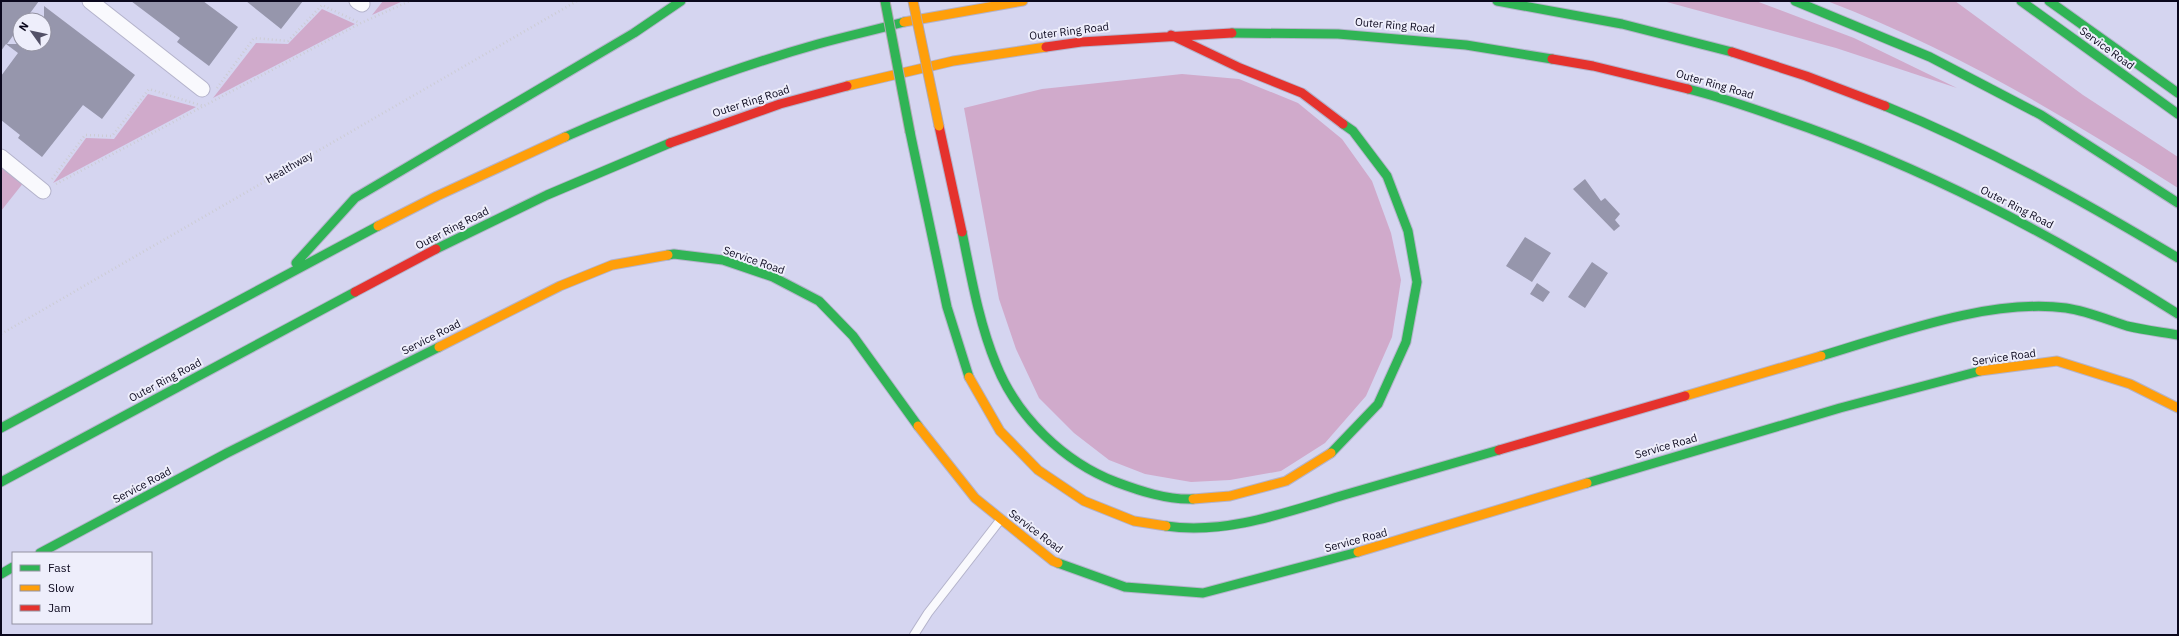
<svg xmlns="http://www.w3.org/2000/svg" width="2179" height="636" font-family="'IBM Plex Sans',sans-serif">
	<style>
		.green { fill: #d0aacb }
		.building { fill: #9696ac }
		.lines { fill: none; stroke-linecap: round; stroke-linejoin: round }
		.lane-casing { stroke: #b4b3cb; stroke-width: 10 }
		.street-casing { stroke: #b4b3cb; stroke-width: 17 }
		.fast-casing { stroke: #b4b3cb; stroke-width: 11 }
		.slow-casing { stroke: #b4b3cb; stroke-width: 11 }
		.jam-casing { stroke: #b4b3cb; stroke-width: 11 }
		.path { stroke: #ccccd4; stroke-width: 2.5; stroke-dasharray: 1 3; stroke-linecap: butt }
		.lane { stroke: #f9f9fd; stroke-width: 8 }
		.street { stroke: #f9f9fd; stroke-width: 15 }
		.fast { stroke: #30b455; stroke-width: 9 }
		.slow { stroke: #ff9f0a; stroke-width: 9 }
		.jam { stroke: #e5322d; stroke-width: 9 }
		.fast-bridge-casing { stroke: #b1a8b2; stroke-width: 11; stroke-linecap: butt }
		.slow-bridge-casing { stroke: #b1a8b2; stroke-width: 11; stroke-linecap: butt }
		.fast-bridge { stroke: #30b455; stroke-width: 9 }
		.slow-bridge { stroke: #ff9f0a; stroke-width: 9 }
		.labels { text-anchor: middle; stroke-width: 4; stroke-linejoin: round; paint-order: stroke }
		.street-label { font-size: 11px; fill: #0b081d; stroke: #eeeefb }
	</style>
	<rect width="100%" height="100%" fill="#d5d5f0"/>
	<path class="green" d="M383,1H403L372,15Z
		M1663,1H1756L1854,38L1957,88L1836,48Z
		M1827,1H1955L2083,95L2178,157V188C2066,117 1951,48 1827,1Z
		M322,9L355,24L213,98L256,43L288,44Z
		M1182,74L1239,79L1298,103L1342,139L1372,181L1391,233L1401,280L1392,337L1366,396L1325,443L1281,471L1230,480L1191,482L1145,474L1109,460L1074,433L1039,398L1016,349L999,299L964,108L1042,89Z
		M148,94L196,107L53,183L86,138L114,139Z
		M1,164L24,182L1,211Z"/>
	<path class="building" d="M1,1H39L25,20H20V26L7,44H44V6L135,75L102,119L83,105L42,157L18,138L20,135L1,120V76L18,53L6,44L1,51Z
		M131,1H203L238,27L209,66L177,42L180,38Z
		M246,1H303L281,29Z
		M1585,179L1601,201L1605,198L1620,214L1615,220L1620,226L1614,231L1573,189Z
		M1525,237L1551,253L1532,282L1506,266Z
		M1592,262L1608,273L1585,308L1568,297Z
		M1537,283L1550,292L1543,302L1530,294Z"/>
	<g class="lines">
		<defs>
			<path id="lane" d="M914,635L928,613L1001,519"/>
			<path id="street" d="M90,1L202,89
				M357,1L362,4
				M1,157L43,191"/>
			<path id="fast" d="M1497,1L1622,24L1732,52
				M1795,1L1930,57L2041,115L2178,203
				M2021,1L2178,114
				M2049,1L2178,93
				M1232,33L1338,34L1466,45L1552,59
				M1688,89C1721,97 1752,108 1783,119C1924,167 2053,235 2178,314
				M1885,106C1988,148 2083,201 2178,258
				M910,132L947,307L969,377
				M565,137C647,101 732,68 818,44C847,36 875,30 904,22
				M962,232C971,276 979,323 996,364C1017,417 1064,462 1116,482C1140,491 1167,500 1193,499
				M436,249L547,195L670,143
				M668,255L674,254L723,260L773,277L819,301L853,336L918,426
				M296,263L355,198L634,33L681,1
				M1821,356C1895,334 1989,298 2066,308C2087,311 2108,320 2127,326C2144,330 2161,332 2178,335
				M1,428L378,226
				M1331,453L1378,404L1406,342L1417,282L1408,231L1387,176L1353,131L1343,124
				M1,482L355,292
				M1587,483L1840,408L1980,371
				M1166,526C1226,535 1287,512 1344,495C1396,480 1448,465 1499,450
				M40,553L227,453L439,347
				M1058,563L1125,587L1203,593L1358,552
				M1,574L13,567"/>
			<path id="slow" d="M904,22L1023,1
				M847,86L953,61L1046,47
				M378,226L437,196L565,137
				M439,347L560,286L612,265L668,255
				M1980,371L2057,361L2130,384L2178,408
				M969,377L1000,431L1038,470L1084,501L1134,521L1166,526
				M1685,396L1821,356
				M918,426L975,498L1053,561L1058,563
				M1193,499L1230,496L1286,481L1331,453
				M1358,552L1587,483"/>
			<path id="jam" d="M1171,35L1240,68L1302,93L1343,124
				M1046,47L1081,42L1232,33
				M1732,52L1806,76L1885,106
				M1552,59L1593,66L1688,89
				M939,126L962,232
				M670,143L780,104L847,86
				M355,292L436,249
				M1499,450L1685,396"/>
		</defs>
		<use href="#lane" class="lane-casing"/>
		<use href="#street" class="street-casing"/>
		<use href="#fast" class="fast-casing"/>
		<use href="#slow" class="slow-casing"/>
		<use href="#jam" class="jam-casing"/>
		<path class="path" d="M217,88L254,38L288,41L322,5L360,23
			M52,179L85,135L112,136L149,89L203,106
			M56,184L361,23L410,1
			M1,334L577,1"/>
		<use href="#lane" class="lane"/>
		<use href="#street" class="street"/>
		<use href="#fast" class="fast"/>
		<use href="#slow" class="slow"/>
		<use href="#jam" class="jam"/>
		<defs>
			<path id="fast-bridge" d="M885,1L910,132"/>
			<path id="slow-bridge" d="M913,1L939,126"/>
		</defs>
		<use href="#fast-bridge" class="fast-bridge-casing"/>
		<use href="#slow-bridge" class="slow-bridge-casing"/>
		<use href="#fast-bridge" class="fast-bridge"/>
		<use href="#slow-bridge" class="slow-bridge"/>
	</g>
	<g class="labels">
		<g class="street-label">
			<text transform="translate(1395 25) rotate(5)" y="4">Outer Ring Road</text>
			<text transform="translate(1069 31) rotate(-7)" y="4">Outer Ring Road</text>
			<text transform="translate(2107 48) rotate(36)" y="4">Service Road</text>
			<text transform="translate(1715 84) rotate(16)" y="4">Outer Ring Road</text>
			<text transform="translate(751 101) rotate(-18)" y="4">Outer Ring Road</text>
			<text transform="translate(289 167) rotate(-30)" y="4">Healthway</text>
			<text transform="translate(2017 207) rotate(27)" y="4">Outer Ring Road</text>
			<text transform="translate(452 228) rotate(-27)" y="4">Outer Ring Road</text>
			<text transform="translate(754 260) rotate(19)" y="4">Service Road</text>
			<text transform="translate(431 337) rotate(-27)" y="4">Service Road</text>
			<text transform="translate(2004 357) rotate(-8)" y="4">Service Road</text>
			<text transform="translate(165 380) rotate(-28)" y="4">Outer Ring Road</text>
			<text transform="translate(1666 446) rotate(-16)" y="4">Service Road</text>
			<text transform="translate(142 485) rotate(-28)" y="4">Service Road</text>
			<text transform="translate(1036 531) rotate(37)" y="4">Service Road</text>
			<text transform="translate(1356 540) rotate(-15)" y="4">Service Road</text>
		</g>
	</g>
	<rect width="2179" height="636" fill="none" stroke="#0b081d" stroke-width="4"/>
	<rect x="12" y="552" width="140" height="72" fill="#eeeefb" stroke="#9392a2"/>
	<rect x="20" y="565" width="20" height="6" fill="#30b455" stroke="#9392a2"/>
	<text x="48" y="572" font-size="12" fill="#0b081d">Fast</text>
	<rect x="20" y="585" width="20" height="6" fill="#ff9f0a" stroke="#9392a2"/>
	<text x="48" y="592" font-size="12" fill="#0b081d">Slow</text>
	<rect x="20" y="605" width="20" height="6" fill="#e5322d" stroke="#9392a2"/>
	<text x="48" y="612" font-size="12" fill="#0b081d">Jam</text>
	<g transform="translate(32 32) rotate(303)"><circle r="19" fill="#eeeefb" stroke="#9392a2"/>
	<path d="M0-3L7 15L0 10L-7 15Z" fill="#525067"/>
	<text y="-6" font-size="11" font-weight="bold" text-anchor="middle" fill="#0b081d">N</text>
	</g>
</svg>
